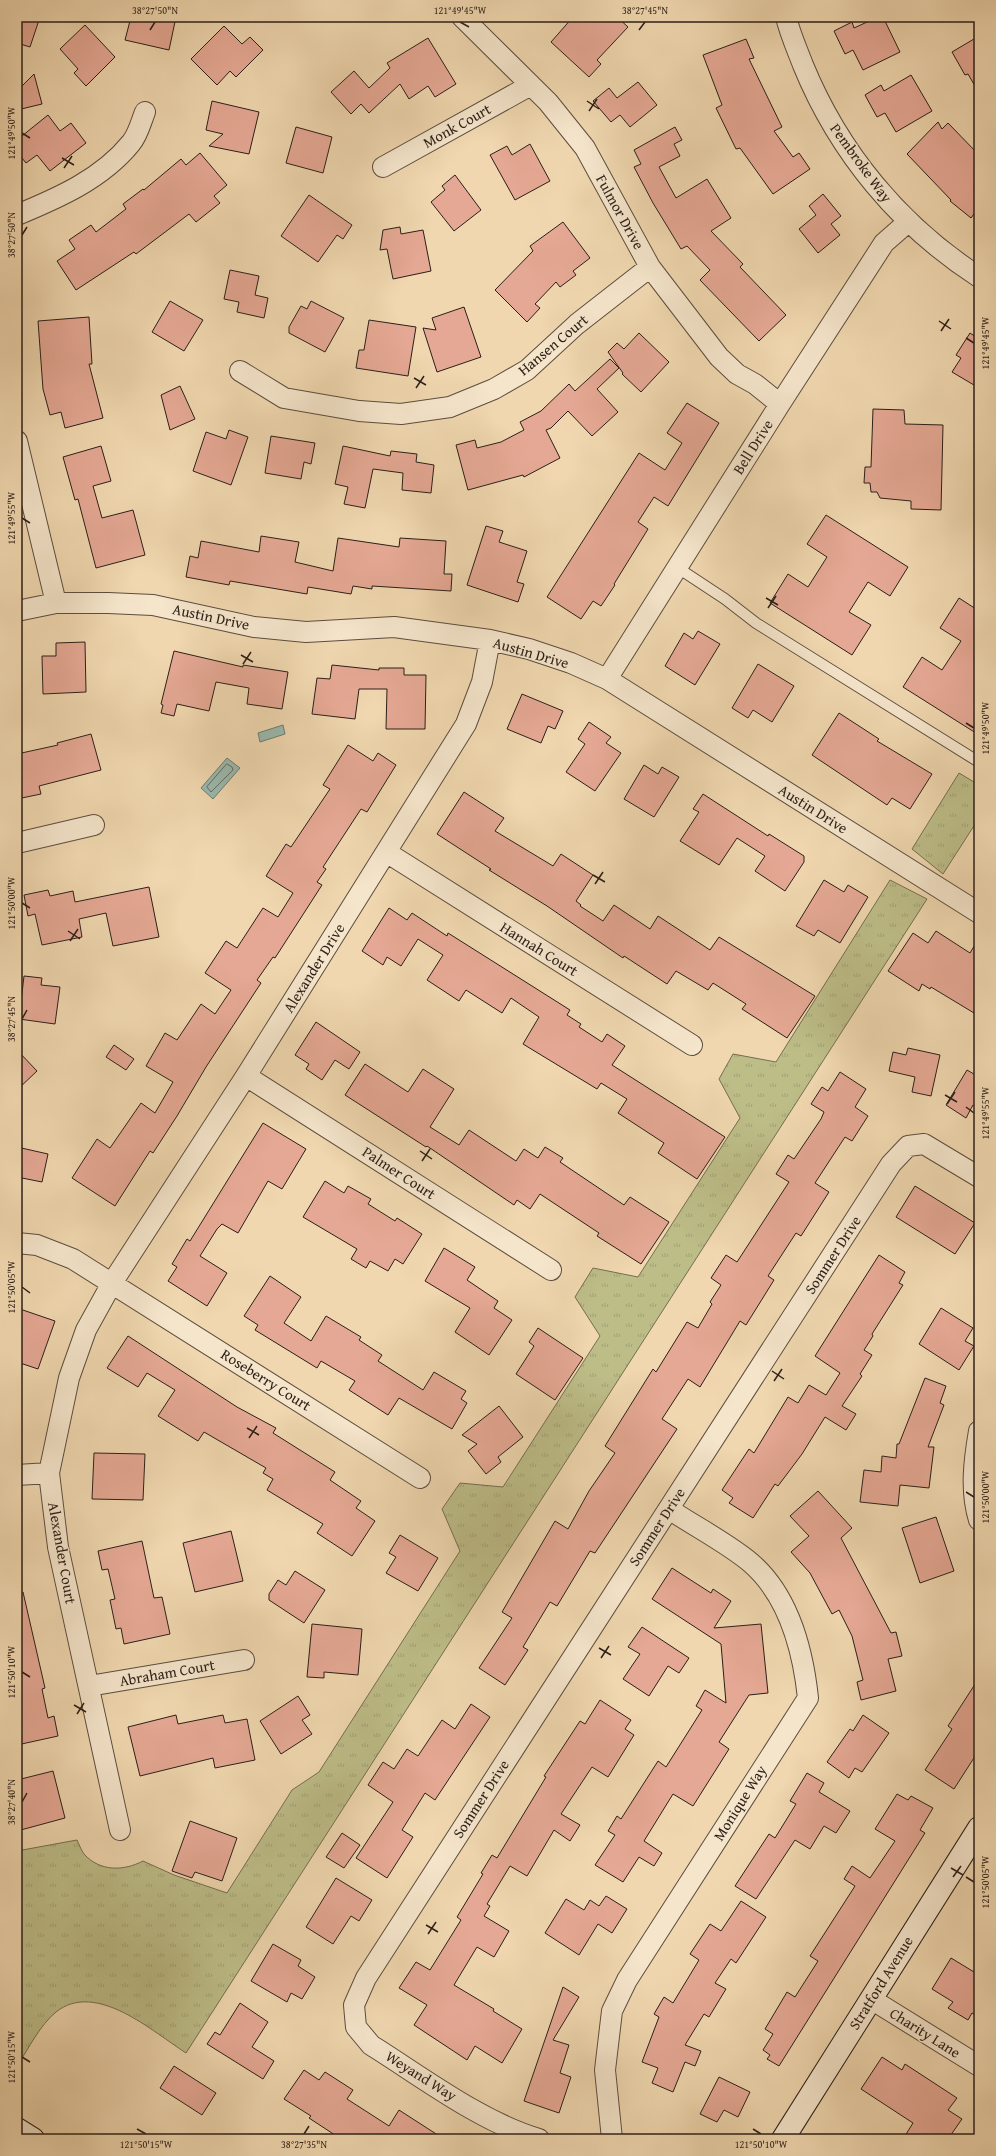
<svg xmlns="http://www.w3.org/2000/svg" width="996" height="2156" font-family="'Gentium Book Plus',serif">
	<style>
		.park { fill: url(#park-tufts); stroke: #746e50 }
		.water { fill: #9ab9ae; stroke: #6e7b72 }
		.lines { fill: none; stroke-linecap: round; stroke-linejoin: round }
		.shore { stroke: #626c63; stroke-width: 1 }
		.building { fill: #e5a894; stroke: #2b1f18 }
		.lane-casing { stroke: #5c4d3e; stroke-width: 12 }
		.street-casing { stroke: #5c4d3e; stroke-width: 22 }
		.secondary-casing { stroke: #2b1f18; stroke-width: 24 }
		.lane { stroke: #f5e5cb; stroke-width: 10 }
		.street { stroke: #f5e5cb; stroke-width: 20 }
		.secondary { stroke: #f5e5cb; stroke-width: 22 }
		.ticks { fill: none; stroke: #2b1f18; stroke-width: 1.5 }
		.labels { text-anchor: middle; stroke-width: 3; stroke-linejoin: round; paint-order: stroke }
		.street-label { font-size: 15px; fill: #2b1f18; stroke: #f5e5cb }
		.neatline { fill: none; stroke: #2b1f18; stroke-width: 1.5 }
		.ticks-label { font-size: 10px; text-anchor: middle; fill: #2b1f18 }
	</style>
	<defs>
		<pattern id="park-tufts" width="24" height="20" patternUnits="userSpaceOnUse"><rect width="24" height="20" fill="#bdbd88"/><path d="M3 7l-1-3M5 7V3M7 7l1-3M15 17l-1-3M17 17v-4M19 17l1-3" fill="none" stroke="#a3a275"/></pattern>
	</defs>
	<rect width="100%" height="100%" fill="#f0d7af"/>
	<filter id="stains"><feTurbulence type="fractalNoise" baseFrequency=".005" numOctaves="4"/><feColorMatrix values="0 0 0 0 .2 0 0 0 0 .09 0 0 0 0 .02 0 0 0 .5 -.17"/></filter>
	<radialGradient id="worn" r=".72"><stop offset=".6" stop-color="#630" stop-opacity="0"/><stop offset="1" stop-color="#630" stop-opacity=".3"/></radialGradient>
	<path class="park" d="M959,773L979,785V818L943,874L912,849Z
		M890,880L927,899L186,2053C153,2032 96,1980 56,2012C40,2025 29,2048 17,2066V1851L77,1840C79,1844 81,1850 84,1854C100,1872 124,1871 143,1861L174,1875L227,1893L292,1790L319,1772L460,1551L442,1509L460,1483L503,1487L600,1336L575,1297L593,1268L638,1277L740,1118L719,1079L733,1054L776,1062Z"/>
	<path class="water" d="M283,725L285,734L260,742L258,733Z
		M227,758L240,768L213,799L201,788Z"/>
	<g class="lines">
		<path class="shore" d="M227,764L232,767L233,770L211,792L207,787Z"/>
	</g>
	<path class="building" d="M17,17H40L30,47L17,43Z
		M131,17H176L169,50L125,40Z
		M573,17H617L628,27L597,60L601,64L589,77L551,42Z
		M878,17H883L900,52L863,70L853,50L845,54L834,31L852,22L854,28Z
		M85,25L115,57L86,86L74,73L78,69L60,49Z
		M224,26L242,44L250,37L263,50L236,77L230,71L217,85L191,59Z
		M979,36V93L968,74L965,75L952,52Z
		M428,38L456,84L435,97L428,86L409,99L400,84L369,113L361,104L351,114L331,92L354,71L369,88L390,68L387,63Z
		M746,39L754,58L749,59L782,127L774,131L793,157L799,153L810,169L773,194L740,148L736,149L716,108L722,105L703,55Z
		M34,74L42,104L17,110V91Z
		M911,75L932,111L896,132L885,113L877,117L865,95L881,85L884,91Z
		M638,82L657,105L630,127L620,115L611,122L593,101L609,88L617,98Z
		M212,101L259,112L249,154L209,146L223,134L206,130Z
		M48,115L60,131L71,123L86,143L50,171L37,155L26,163L17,152V140Z
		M938,122L942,129L948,123L979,155V207L971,218L950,201L951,200L907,154Z
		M296,127L332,137L323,173L286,163Z
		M675,127L682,140L674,144L680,156L659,167L676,198L707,179L731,218L711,231L743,264L740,267L786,315L759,341L700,280L710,270L687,246L681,249L653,203L634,167L641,164L634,150Z
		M530,144L550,181L515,200L490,155L507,146L512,155Z
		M200,153L227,185L214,196L220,203L196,222L189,214L136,254L134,252L76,290L57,261L75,249L69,240L91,225L96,232L126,209L123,204L143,189L144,190L181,159L186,165Z
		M455,175L481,210L454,231L431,202L445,190L442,186Z
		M823,194L841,216L831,224L840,235L818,253L799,229L816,215L809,206Z
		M309,195L352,225L343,239L337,235L318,262L281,236Z
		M563,222L590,258L573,271L576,275L560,287L556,282L535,304L540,308L527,322L495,290L533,251L530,246Z
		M400,227L401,234L423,230L431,271L393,279L387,249L380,250L383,230Z
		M230,270L259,276L255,295L268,298L264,318L237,312L239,302L224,299Z
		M170,301L203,320L184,351L152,332Z
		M311,301L344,318L325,352L289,333V327L301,306L307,309Z
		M464,307L481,357L437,372L423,328L436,330L432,318Z
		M89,317L92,364H89L103,418L65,428L61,412L50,415L43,389L38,321Z
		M369,320L416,327L408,376L356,368L359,350H364Z
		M639,333L669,362L641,392L622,374L623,373L608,352L617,343L624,349Z
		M970,333L979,339V388L952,372L961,358L956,355Z
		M610,359L619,368L597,389L618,412L592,436L568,411L551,428L546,430L560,458L524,477L523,475L468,490L456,445L475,440L477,448L501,442L524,430L520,422L541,411L569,384L575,391Z
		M180,386L195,419L170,430L161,395Z
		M687,403L719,423L668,506L654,497L638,522L648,529L614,584L615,585L601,606L593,601L581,619L547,597L639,453L665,470L682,443L667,433Z
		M873,409L904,410L905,424L943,425L941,510L911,509V501L880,498L877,492H871L870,483H864L865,467H871Z
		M229,430L248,437L231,485L193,471L206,432L226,439Z
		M271,436L315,443L311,464L304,462L301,479L265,473Z
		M101,446L111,481L93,486L102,518L133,510L145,555L96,568L78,499L75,500L63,457Z
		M343,446L390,456L391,451L417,454L416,462L434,465L431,493L402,490L403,473L373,469L365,508L344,504L348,487L335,484Z
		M826,515L908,567L890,596L868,582L849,612L871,625L852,655L770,603L788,574L808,587L827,557L807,544Z
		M486,526L503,531L499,542L527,551L517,582L524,584L518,602L467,585Z
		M261,536L299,542L295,562L333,571L338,538L399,547L400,538L446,541L444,574H452L451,591L372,586V589L353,586L351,594L308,587L307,594L230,581L229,585L186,577L190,556L198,558L201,541L259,552Z
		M959,598L979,611V735L903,687L922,657L942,670L961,641L940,628Z
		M698,631L720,644L695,685L665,666L684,633L693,639Z
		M85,642L86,692L43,694L42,656H56V643Z
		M174,651L243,667V665L288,672L282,709L247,704L249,688L216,682L209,711L177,704L174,716L161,713L163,705L161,704Z
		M758,664L794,686L772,722L753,710L748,718L732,708Z
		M332,665L379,670V668H404V675H426L425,729H386L387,689H359L355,719L312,714L317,678L330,679Z
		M522,694L563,711L555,729L548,726L541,743L507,729Z
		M839,713L879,739L877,741L932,774L910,809L892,798L887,805L812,755Z
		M589,722L611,737L606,743L621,753L595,791L566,772L585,744L578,739Z
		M91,734L101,770L39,786L41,794L17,799V754L58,745L57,743Z
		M348,745L373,761L378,753L396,765L367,812L361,809L323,867L326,869L317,882L322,885L275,958L273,957L257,980L261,983L206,1067L177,1116L153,1153L150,1151L115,1206L72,1178L97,1139L110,1148L141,1103L155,1113L173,1082L146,1066L165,1033L177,1040L201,1004L215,1014L231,990L205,973L226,941L237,948L263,908L278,917L293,893L266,876L286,844L291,847L330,789L323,785Z
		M644,765L658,774L662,767L679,777L654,817L624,799Z
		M464,792L504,818L495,831L553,866L561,854L593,875L576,901L581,905L580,906L603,921L614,905L650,929L658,916L710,950L719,937L815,996L787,1038L742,1009L746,1004L713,983L708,990L676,971L667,984L624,956L623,958L547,906L489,870L491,869L437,834Z
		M703,794L768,836L769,834L804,856V862L785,891L755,871L765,856L737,838L719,865L680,841L699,812L693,809Z
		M824,880L844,892L848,885L868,897L840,943L818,930L814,936L796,926Z
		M149,887L159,937L113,946L106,913L79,919L82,937L42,945L35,914L28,916L24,895L48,890L50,896L73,891L75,902Z
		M389,908L407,920L412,913L447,936L448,933L570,1010L567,1015L581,1024L579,1027L602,1042L607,1034L625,1046L612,1065L725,1137L697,1179L658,1153L664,1143L618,1113L627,1099L601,1083L597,1089L523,1044L539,1017L511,998L502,1013L466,990L459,1001L427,980L443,955L418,939L401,966L387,957L383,965L362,951Z
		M936,931L970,953L979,938V1016L931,987L930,989L922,984L919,991L888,971L913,933L928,943Z
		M24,976L42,978L41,985L60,987L55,1024L19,1019Z
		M316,1022L360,1052L349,1069L335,1060L322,1080L306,1069L309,1064L295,1055Z
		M114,1045L134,1059L126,1070L106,1057Z
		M908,1048L940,1055L931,1096L912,1092L915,1077L889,1071L893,1052L906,1055Z
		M17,1050L37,1071L17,1090Z
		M365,1064L408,1092L423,1069L454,1089L430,1127L459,1145L469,1130L516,1161L524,1149L538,1158L545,1147L563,1158L560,1162L624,1205L630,1197L669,1222L641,1264L597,1236L599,1233L540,1194L530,1209L517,1200L514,1205L427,1146L426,1147L345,1095Z
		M967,1070L979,1077V1109L973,1105L966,1118L946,1105Z
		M840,1072L866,1089L855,1107L868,1116L852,1141L845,1137L815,1183L829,1192L801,1236L796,1233L768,1276L774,1280L746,1325L740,1321L700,1387L688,1379L662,1419L677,1429L595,1553L590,1551L557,1606L550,1602L523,1647L528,1650L505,1685L479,1668L512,1618L502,1612L555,1521L568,1529L589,1491L615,1453L605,1446L653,1369L656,1372L687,1322L698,1328L712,1304L710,1302L721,1285L711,1278L726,1255L737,1262L789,1182L776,1174L788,1155L794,1159L821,1119L824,1112L811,1104L822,1087L828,1091Z
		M263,1123L306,1149L282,1189L268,1181L238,1233L222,1224L217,1229L200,1256L227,1273L207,1306L168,1281L177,1267L172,1264L187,1239L190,1241Z
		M17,1147L48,1154L42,1182L17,1177Z
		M325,1181L344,1193L348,1186L371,1199L368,1204L395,1221L397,1218L422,1234L403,1264L395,1259L388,1271L370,1261L366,1268L351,1259L357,1249L303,1217Z
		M915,1186L975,1223L955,1254L896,1217Z
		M444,1248L475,1267L467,1280L498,1301L494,1308L512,1320L489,1355L455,1332L470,1308L425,1281Z
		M879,1255L905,1272L899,1283L903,1285L872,1334L873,1336L864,1350L872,1355L860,1374L862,1376L842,1406L856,1414L846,1430L825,1417L802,1454L778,1486L775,1484L753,1518L729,1503L733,1498L722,1490L749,1449L754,1453L788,1397L798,1403L809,1385L826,1395L840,1373L815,1356Z
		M270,1276L301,1297L284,1323L311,1341L326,1316L361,1337L359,1340L382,1355L378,1361L423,1390L434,1372L466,1391L461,1399L467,1403L452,1429L399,1398L388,1415L349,1390L355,1381L321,1361L317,1368L255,1330L258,1325L244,1316Z
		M17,1308L55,1321L38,1369L17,1362Z
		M941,1308L973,1328L965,1341L974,1346L959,1370L919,1344Z
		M538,1328L583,1358L555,1400L516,1374L534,1346L529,1342Z
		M128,1336L237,1407L276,1428L273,1433L335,1472L330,1480L361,1501L356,1508L375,1521L352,1556L317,1533L323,1524L267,1490L273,1479L263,1473L266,1468L204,1432L198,1441L158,1416L175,1390L147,1373L138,1387L107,1368Z
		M925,1378L946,1386L940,1403L944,1405L928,1447H934L929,1488L900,1485L898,1506L860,1502L864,1470L881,1472L882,1456L896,1458L897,1444H899Z
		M499,1406L523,1437L498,1457L501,1462L486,1474L468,1451L477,1444L462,1435Z
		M94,1453L145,1454L143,1500L92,1499Z
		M818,1491L852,1528L841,1538L891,1633L896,1632L902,1656L888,1659L896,1691L861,1700L857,1682L863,1680L852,1636L839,1610L832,1614L810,1573L791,1552L809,1536L790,1516Z
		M936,1517L954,1571L920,1583L902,1528Z
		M231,1531L243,1581L195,1592L183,1543Z
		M400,1535L438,1558L418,1591L386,1573L396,1557L389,1553Z
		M142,1541L154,1598L162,1597L170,1634L124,1644L121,1628L116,1629L110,1600L115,1599L108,1569L102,1570L98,1551Z
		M672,1568L711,1593L713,1589L731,1601L714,1628L761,1624L768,1693L749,1695L719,1742L729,1749L693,1806L673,1794L644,1841L662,1853L654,1866L639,1857L623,1882L595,1865L615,1835L608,1831L617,1816L621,1819L658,1761L666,1767L702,1710L696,1706L705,1690L726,1703L721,1644L652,1599Z
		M295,1571L325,1590L304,1623L269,1600V1594L278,1580L286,1585Z
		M23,1592L45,1688L42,1689L48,1718L54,1716L58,1736L17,1745V1593Z
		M312,1624L362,1629L358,1675L324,1672V1678L307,1677Z
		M642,1627L689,1658L679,1673L668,1666L649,1696L623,1679L640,1654L628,1647Z
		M979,1678V1750L954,1789L925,1770L952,1729L948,1726Z
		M298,1696L310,1715L302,1720L312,1734L281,1754L260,1721Z
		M600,1700L631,1720L625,1729L634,1735L608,1777L592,1767L561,1814L580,1825L570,1841L554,1830L527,1876L510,1866L487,1904L490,1906L484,1916L509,1931L494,1957L477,1947L454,1985L494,2009L493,2011L522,2029L502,2063L475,2046L467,2060L414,2025L427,2005L399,1988L416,1962L430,1970L461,1920L457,1917L483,1874L481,1873L492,1855L497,1858L546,1777L544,1776L580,1721L585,1724Z
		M471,1704L490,1717L435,1800L425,1793L402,1830L413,1837L387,1878L356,1858L393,1802L368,1785L383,1762L394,1769L407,1749L418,1756L442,1720L455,1729Z
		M176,1715L178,1724L223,1715L225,1723L247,1719L255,1760L215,1768L213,1758L140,1776L128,1727Z
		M863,1715L889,1733L862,1772L855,1768L849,1778L827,1762L850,1729L853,1731Z
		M53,1771L65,1818L17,1831V1780Z
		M807,1773L824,1783L819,1792L850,1811L836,1833L824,1826L810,1849L795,1840L756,1899L735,1886L769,1834L775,1838L796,1804L790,1801Z
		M897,1794L908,1800L911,1796L933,1808L920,1830L925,1833L779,2066L767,2059L770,2055L763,2050L773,2034L765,2029L787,1992L795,1997L818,1961L810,1956L855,1886L844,1879L852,1866L870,1878L895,1841L875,1829Z
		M190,1821L237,1838L222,1881L195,1872L192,1878L172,1871Z
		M342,1833L360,1845L344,1868L326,1857Z
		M336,1878L372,1900L359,1921L351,1916L333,1944L306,1927Z
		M606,1896L627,1909L612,1933L598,1924L579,1955L545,1933L566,1899L584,1910L590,1900L599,1906Z
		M741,1901L766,1917L736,1963L731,1959L715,1983L726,1989L709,2017L704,2014L685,2045L701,2051L695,2066L685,2062L673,2092L652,2083L658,2068L642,2062L659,2017L654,2014L664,1997L673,2003L699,1960L690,1954L710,1924L721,1931Z
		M273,1944L301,1960L298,1966L315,1977L302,1999L291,1993L287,2002L251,1981Z
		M951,1958L979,1975V2017L972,2013L968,2020L948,2008L953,2002L932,1989Z
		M563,1987L579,1997L553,2040L569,2045L560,2073L571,2077L559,2113L524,2101Z
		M240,2003L268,2022L252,2047L274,2061L263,2079L207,2044L215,2032L220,2035Z
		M882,2057L902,2070L905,2064L957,2098L948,2110L962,2119L948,2139H903L913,2123L861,2089Z
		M174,2066L216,2093L202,2115L160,2088Z
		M304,2070L319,2080L325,2072L353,2090L347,2099L389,2126L399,2110L444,2139H341L309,2118L311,2116L284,2099Z
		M719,2077L750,2092L738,2117L724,2110L717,2122L700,2114Z"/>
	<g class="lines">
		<defs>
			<path id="lane" d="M678,568L725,599L756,623L979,762"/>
			<path id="street" d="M462,17L548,102L585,148L650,267L719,357L737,374L755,384L780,404
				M786,17C790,34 797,49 803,65C839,153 900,226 979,277
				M383,167L531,85
				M17,215C58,198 102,179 131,143C138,135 141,122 145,112
				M240,371L284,398L359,411L401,414L450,407L494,389L527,370L577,324L650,267
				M17,441L56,603
				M17,611L56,603H108L153,605L254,627L306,632L394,627L490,640L529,649L571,663L607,679L979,913
				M607,679L780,404L884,243L908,222
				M17,843L94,825
				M386,852L692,1045
				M246,1076L551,1270
				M17,1243L37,1245L73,1259L420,1478
				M979,1431C974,1460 970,1491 979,1520
				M17,1475L49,1473
				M89,1686L244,1660
				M120,1830L58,1547L49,1473L69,1378L86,1330L112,1283L246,1076L466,724L482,682L490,640
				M871,1999L979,2066
				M539,2139C481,2122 422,2077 371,2045L356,2027L354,2005L366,1978L891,1164L908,1146L924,1144L979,1177
				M612,2139L605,2070L612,2011L627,1980L808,1698C803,1651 789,1596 751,1563C729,1544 694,1526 669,1509"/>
			<path id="secondary" d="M17,2129L33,2139
				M783,2139L979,1828"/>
		</defs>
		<use href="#lane" class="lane-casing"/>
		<use href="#street" class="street-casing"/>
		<use href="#secondary" class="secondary-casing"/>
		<use href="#lane" class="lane"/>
		<use href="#street" class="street"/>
		<use href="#secondary" class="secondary"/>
	</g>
	<path class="ticks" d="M460,22L469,27M150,30L155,22M639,30L645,22M587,101L599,109M589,111L597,99M22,133L30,138M62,158L74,165M64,168L72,156M22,235L27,227M939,321L951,329M941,331L949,319M966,338L974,343M414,378L426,385M416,388L424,376M22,518L30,523M766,598L778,605M768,608L776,596M241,655L253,662M243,664L251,652M966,723L974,728M593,875L605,882M595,884L603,872M22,903L30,908M68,931L80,939M70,941L78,929M22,1019L27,1010M945,1095L957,1102M947,1104L955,1092M966,1107L974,1113M420,1151L432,1159M422,1161L430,1149M22,1287L30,1293M772,1371L784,1379M774,1381L782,1369M247,1428L259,1435M249,1438L257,1426M966,1492L974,1497M599,1648L611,1655M601,1658L609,1646M22,1672L30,1677M74,1705L86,1712M77,1714L84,1703M22,1802L27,1793M951,1868L963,1875M953,1877L961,1866M966,1877L974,1882M426,1925L438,1932M428,1934L436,1922M22,2057L30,2062M137,2129L146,2134M753,2129L761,2134M304,2134L309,2126"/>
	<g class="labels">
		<g class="street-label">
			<text transform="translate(457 126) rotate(-29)" y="5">Monk Court</text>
			<text transform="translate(861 163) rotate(54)" y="5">Pembroke Way</text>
			<text transform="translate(620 212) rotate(61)" y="5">Fulmor Drive</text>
			<text transform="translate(553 345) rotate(-40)" y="5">Hansen Court</text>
			<text transform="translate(753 447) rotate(-58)" y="5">Bell Drive</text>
			<text transform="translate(211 617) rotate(12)" y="5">Austin Drive</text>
			<text transform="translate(531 653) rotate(16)" y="5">Austin Drive</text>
			<text transform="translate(813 809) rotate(32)" y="5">Austin Drive</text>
			<text transform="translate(539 949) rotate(32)" y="5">Hannah Court</text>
			<text transform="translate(314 968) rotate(-58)" y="5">Alexander Drive</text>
			<text transform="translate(399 1173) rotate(33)" y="5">Palmer Court</text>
			<text transform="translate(833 1255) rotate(-57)" y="5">Sommer Drive</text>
			<text transform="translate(266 1380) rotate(32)" y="5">Roseberry Court</text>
			<text transform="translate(657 1527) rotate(-57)" y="5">Sommer Drive</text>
			<text transform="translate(62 1553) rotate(80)" y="5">Alexander Court</text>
			<text transform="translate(167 1673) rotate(-10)" y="5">Abraham Court</text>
			<text transform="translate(481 1799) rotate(-57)" y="5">Sommer Drive</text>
			<text transform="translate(740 1803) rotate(-58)" y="5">Monique Way</text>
			<text transform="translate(881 1983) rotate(-58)" y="5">Stratford Avenue</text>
			<text transform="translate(925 2033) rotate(32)" y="5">Charity Lane</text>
			<text transform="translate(421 2076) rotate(32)" y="5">Weyand Way</text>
		</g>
	</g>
	<rect width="996" height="2156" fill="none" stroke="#f0d7af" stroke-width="44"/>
	<rect x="22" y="22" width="952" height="2112" class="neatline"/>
	<g class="ticks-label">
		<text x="155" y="14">38°27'50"N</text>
		<text x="460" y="14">121°49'45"W</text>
		<text x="645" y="14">38°27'45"N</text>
		<text transform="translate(11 133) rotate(-90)" y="4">121°49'50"W</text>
		<text transform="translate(11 235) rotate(-90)" y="4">38°27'50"N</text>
		<text transform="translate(985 343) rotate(-90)" y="4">121°49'45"W</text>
		<text transform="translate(11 518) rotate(-90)" y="4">121°49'55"W</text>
		<text transform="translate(985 728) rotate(-90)" y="4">121°49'50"W</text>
		<text transform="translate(11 903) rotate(-90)" y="4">121°50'00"W</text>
		<text transform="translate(11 1019) rotate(-90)" y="4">38°27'45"N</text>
		<text transform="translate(985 1113) rotate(-90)" y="4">121°49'55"W</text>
		<text transform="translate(11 1287) rotate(-90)" y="4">121°50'05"W</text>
		<text transform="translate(985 1497) rotate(-90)" y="4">121°50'00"W</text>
		<text transform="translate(11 1672) rotate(-90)" y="4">121°50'10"W</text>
		<text transform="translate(11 1802) rotate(-90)" y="4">38°27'40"N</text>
		<text transform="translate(985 1882) rotate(-90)" y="4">121°50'05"W</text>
		<text transform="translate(11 2057) rotate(-90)" y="4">121°50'15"W</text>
		<text x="146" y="2148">121°50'15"W</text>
		<text x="304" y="2148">38°27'35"N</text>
		<text x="761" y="2148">121°50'10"W</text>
	</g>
	<rect width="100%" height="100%" filter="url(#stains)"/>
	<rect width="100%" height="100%" fill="url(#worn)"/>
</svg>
